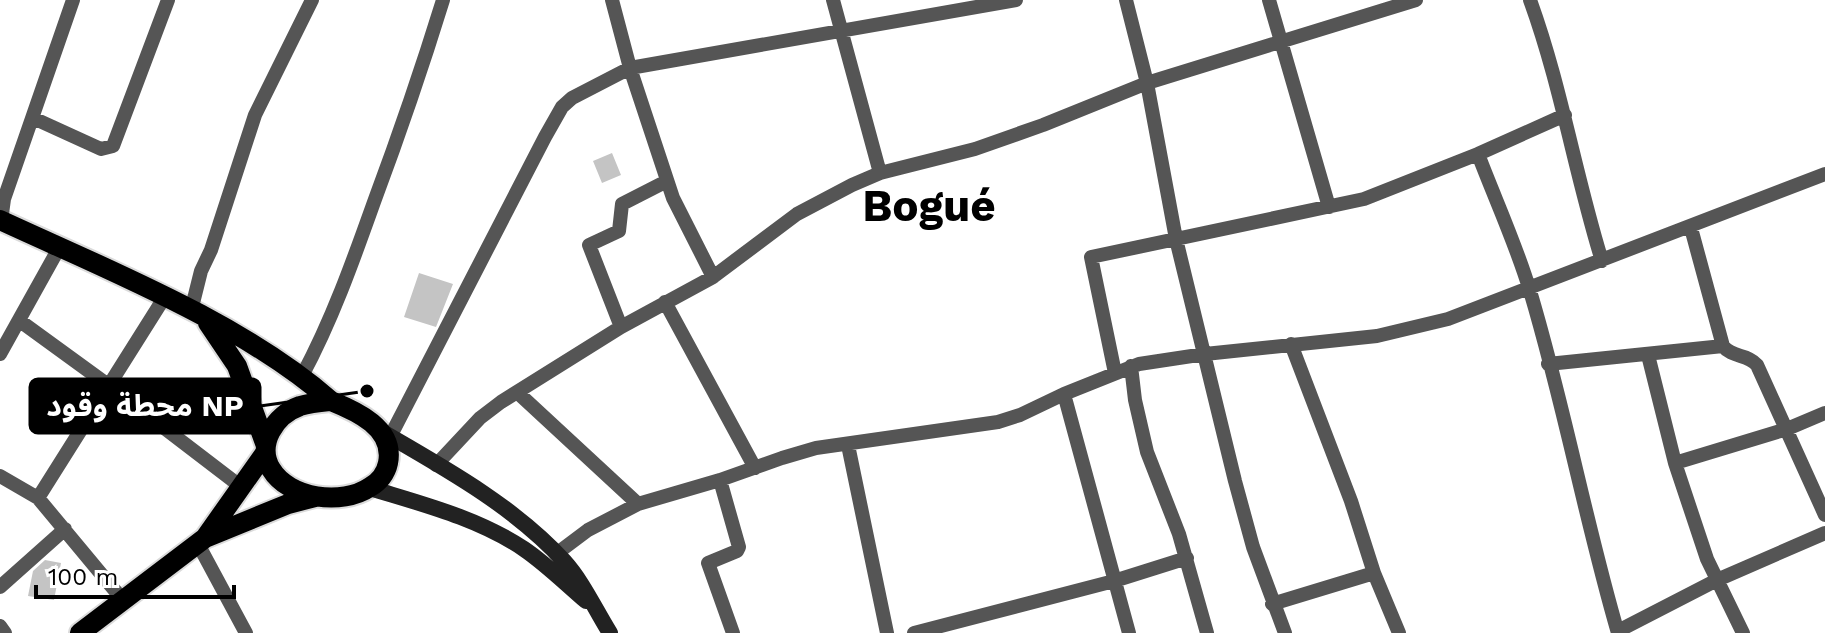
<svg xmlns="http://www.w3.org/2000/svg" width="1825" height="633" font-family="'Work Sans','Noto Sans Arabic',sans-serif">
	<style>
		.building { fill: #c4c4c4 }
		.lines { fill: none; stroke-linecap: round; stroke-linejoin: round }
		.primary-casing { stroke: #dbdbdb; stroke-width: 24 }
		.street { stroke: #555; stroke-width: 14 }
		.secondary { stroke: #222; stroke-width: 16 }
		.primary { stroke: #000; stroke-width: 20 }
		.labels { text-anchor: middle; stroke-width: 6; stroke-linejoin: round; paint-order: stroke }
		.town-label { font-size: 44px; font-weight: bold; fill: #000; stroke: #fff }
		.leader { fill: none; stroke: #000; stroke-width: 3 }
		.callout-dot { fill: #000; stroke: #fff; stroke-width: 3 }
		.callout { fill: #000; stroke: #000; stroke-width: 3 }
		.callout-label { font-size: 30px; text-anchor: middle; font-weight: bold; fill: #fff }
	</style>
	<rect width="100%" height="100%" fill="#fff"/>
	<path class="building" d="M612,153L621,175L602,183L593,161Z
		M419,273L453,284L436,327L404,317Z
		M45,560L61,563L54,600L28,596L33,571Z"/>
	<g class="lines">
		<defs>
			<path id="primary" d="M0,220C108,270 242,323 331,401
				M208,323L237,366L265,443
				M331,401C356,411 395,428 388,463C386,473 379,482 370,487C342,506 289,499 271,469C256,444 275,415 300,406C310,403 321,402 331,401Z
				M205,538L265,453
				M80,633L205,538L288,504L315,497"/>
		</defs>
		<use href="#primary" class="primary-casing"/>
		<path class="street" d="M612,0L630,68L673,198L713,277
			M833,0L880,173
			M1126,0L1147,83L1176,239L1235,481L1253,547L1285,633
			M1269,0L1329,207
			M1530,0C1561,85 1575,174 1602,261
			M33,118L101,149L113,146L168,0
			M1478,154C1495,199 1516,244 1530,291C1564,404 1585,520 1618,633
			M1,221L4,199L73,0
			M1691,228L1723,346C1732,358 1748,354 1757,365L1825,515
			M665,302L755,468
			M191,311L201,271L211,250L255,115L312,0
			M20,321L108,385L240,486
			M621,327L589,245L619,231L622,204L667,181
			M1291,344L1351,501L1374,573L1399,633
			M0,354L59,248
			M1648,355L1675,463L1707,559L1743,633
			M1548,364L1723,346
			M1131,366L1135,400L1147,452L1179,534L1207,633
			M1115,373L1091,257L1364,199L1478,154L1565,115
			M302,376C332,320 353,261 374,202C399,135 422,68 443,0
			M517,392L638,504
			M1064,394L1129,633
			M390,437L545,137L562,107L572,98L630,68L1016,0
			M848,445L887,633
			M1675,463L1787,429L1825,413
			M436,465L480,418L501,402L621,327L713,277L797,214L852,185L880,173L975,149L1043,125L1147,83L1416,0
			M0,476L38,498L122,599
			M720,480L739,547L737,551L708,563L733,633
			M38,498L164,298
			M197,542L246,633
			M556,554L588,530L638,504L720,480L782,458L816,448L998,422L1020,415L1064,394L1139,364L1205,354L1377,336L1448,319L1825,174
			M0,587L65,529
			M1272,604L1374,573
			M0,626L5,633
			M1618,631L1717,580L1825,533
			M914,633L1114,581L1187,558"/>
		<path class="secondary" d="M379,430C443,467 514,506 564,561C583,582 595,609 610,633
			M370,488C422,504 478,518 524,549C546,564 565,583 586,601"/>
		<use href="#primary" class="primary"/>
	</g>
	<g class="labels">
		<g class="town-label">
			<text x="929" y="221">Bogué</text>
		</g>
	</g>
	<path class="leader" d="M367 391L260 406"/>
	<circle class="callout-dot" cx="367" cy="391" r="8"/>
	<rect class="callout" x="30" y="379" width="230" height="54" rx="8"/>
	<g class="callout-label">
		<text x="145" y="416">محطة وقود NP</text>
	</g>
	<path d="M36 585v12h198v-12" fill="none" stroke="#000000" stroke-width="4"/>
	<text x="48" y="585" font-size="24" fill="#000000" stroke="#ffffff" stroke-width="6" paint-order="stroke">100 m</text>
</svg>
